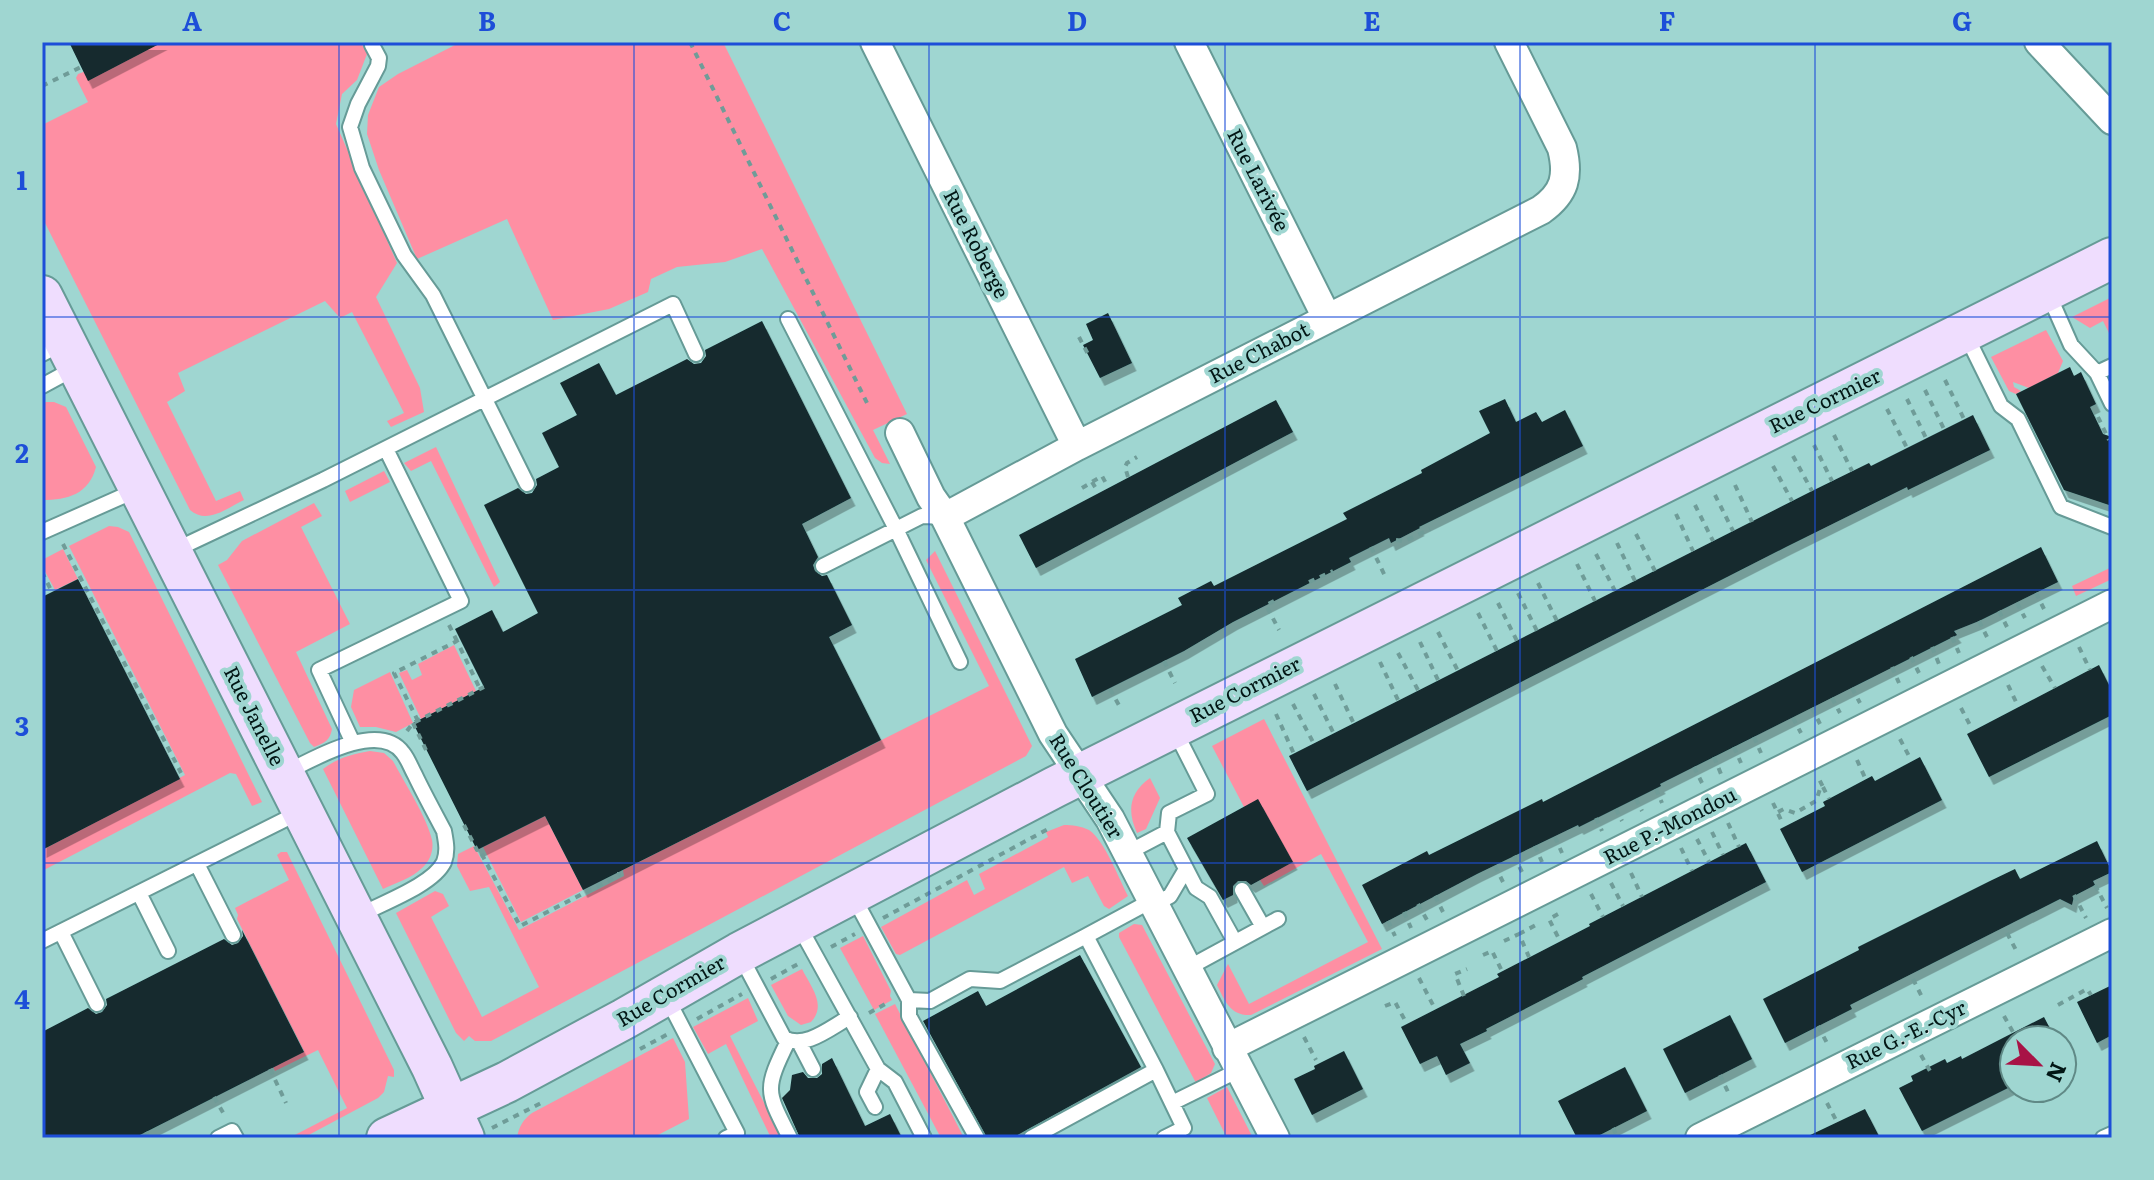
<svg xmlns="http://www.w3.org/2000/svg" width="2154" height="1180" font-family="Literata,serif">
	<style>
		.green { fill: #fe8fa3 }
		.building { fill: #122b2f; filter: url(#shadow) }
		.lines { fill: none; stroke-linecap: round; stroke-linejoin: round }
		.lane-casing { stroke: #669b97; stroke-width: 18 }
		.street-casing { stroke: #669b97; stroke-width: 32 }
		.secondary-casing { stroke: #669b97; stroke-width: 44 }
		.path { stroke: #6f9c98; stroke-width: 4; stroke-dasharray: 6 6; stroke-linecap: butt }
		.lane { stroke: #fff; stroke-width: 14 }
		.street { stroke: #fff; stroke-width: 28 }
		.secondary { stroke: #efddfe; stroke-width: 40 }
		.grid { fill: none; stroke: #1d4ed8; stroke-width: 2; stroke-opacity: 0.55 }
		.labels { text-anchor: middle; stroke-width: 8; stroke-linejoin: round; paint-order: stroke }
		.street-label { font-size: 20px; fill: #021615; stroke: #9fd6d1 }
		.neatline { fill: none; stroke: #1d4ed8; stroke-width: 3 }
		.grid-label { font-size: 26px; text-anchor: middle; font-weight: bold; fill: #1d4ed8 }
	</style>
	<defs>
		<filter id="shadow"><feDropShadow dx="4.5" dy="8" stdDeviation="0" flood-color="#0004"/></filter>
	</defs>
	<rect width="100%" height="100%" fill="#9fd6d1"/>
	<path class="green" d="M163,42H361L367,54L357,80L342,94L336,124L397,263L376,297L420,388L424,412L391,427L387,421L404,413L398,401L352,312L340,318L325,301L178,373L185,391L167,402L216,501L240,491L244,500C227,508 207,525 190,510L42,217V125L88,102L76,78L78,74Z
		M461,42H723L907,414L873,430L890,464L882,463L875,458L762,249L725,262L677,267L651,279L648,292L609,309L553,320L507,219L417,259L379,170L367,134L368,115L379,87L398,74Z
		M2112,297V334L2110,335L2103,321L2090,328L2072,317Z
		M2046,330L2063,361L2058,373L2029,388L2013,382L2014,387L2021,391L2016,394L2009,391L1991,357Z
		M46,402H54L66,407L96,467C89,494 68,500 42,500V404Z
		M436,447L500,582L494,587L431,461L411,471L404,463Z
		M384,471L390,482L350,502L345,491Z
		M314,503L322,516L301,527L350,624L296,652L332,729C330,740 325,743 314,747L310,743L218,565L227,560L242,541Z
		M109,526L118,527L129,532L262,802L252,806L236,774L230,773L42,871V850L185,775L69,546Z
		M63,549L78,579L55,590L42,566V560Z
		M935,551L1032,746L1026,756L491,1041H475L469,1036L464,1041L456,1033L396,913L435,891L443,894L449,906L431,917L482,1017L539,987L489,887L470,891L457,866L458,854L474,846L519,930L624,876L623,870L989,686L926,560Z
		M2112,567V579L2076,596L2072,586Z
		M454,645L476,691L421,719L399,673L407,670L412,680L422,675L418,664Z
		M390,672L413,723L396,732L376,727H360L351,707L354,690Z
		M1264,719L1382,949L1251,1015C1230,1016 1225,1001 1217,985L1228,964L1249,1004L1368,942L1321,854L1264,886L1260,880L1244,807L1212,746Z
		M370,751L384,753L393,761C404,782 427,817 432,840C434,850 430,861 422,868C412,878 396,883 383,889L323,769C337,758 353,754 370,751Z
		M1150,778L1160,798L1146,829L1137,833C1127,811 1129,793 1150,778Z
		M545,816L583,890L521,922L483,847Z
		M1064,825C1072,825 1081,826 1089,830C1105,841 1119,879 1128,896L1109,909L1104,906L1088,876L1072,883L1064,867L900,955L896,954L881,927L967,880L974,895L985,889L979,874L1048,837L1046,832Z
		M281,852H287L394,1070V1077L388,1076L384,1092L378,1098L303,1138H289L347,1108L318,1050L275,1071L273,1067L304,1051L237,919L238,915L235,908L289,880L277,855Z
		M1134,924L1142,925L1215,1064L1211,1073L1196,1083L1119,937V933Z
		M863,936L891,991L890,996L892,1000L874,1010L840,948Z
		M802,969C811,987 827,1005 811,1022L801,1025L788,1016L771,985Z
		M748,998L758,1021L730,1036L782,1138H771L726,1044L708,1054L693,1027Z
		M895,1004L964,1138H941L875,1014Z
		M673,1038L685,1062L689,1119L652,1138H517C519,1126 523,1120 532,1113Z
		M1227,1087L1253,1138H1227L1207,1098Z"/>
	<path class="building" d="M69,42H163L88,81Z
		M1108,313L1132,363L1100,378L1083,345L1093,340L1086,324Z
		M762,321L851,498L802,524L818,557L813,565L815,571L822,576L827,575L852,625L829,637L881,740L583,890L545,816L477,850L413,723L484,687L455,629L492,610L503,632L538,613L484,505L518,488L526,494L532,493L537,485L536,479L559,467L542,433L577,415L560,383L599,363L616,395L687,359L694,364L701,363L706,356L705,350Z
		M2070,367L2074,376L2081,372L2096,404L2090,407L2103,434L2112,437V506L2064,490L2016,394Z
		M1505,399L1516,422L1536,412L1542,422L1565,410L1583,446L1419,527L1420,528L1391,543L1389,538L1349,558L1351,562L1233,622L1184,651L1092,697L1075,659L1182,605L1178,598L1211,581L1214,586L1347,519L1343,513L1422,473L1421,470L1490,433L1479,411Z
		M1276,400L1293,432L1036,568L1019,535Z
		M1973,415L1990,450L1908,490L1907,487L1786,547L1307,791L1289,756L1812,491L1869,463L1871,466Z
		M2041,547L2058,582L1979,621L1954,631L1957,635L1660,784L1661,786L1579,827L1578,825L1477,874L1382,924L1362,885L1427,851L1429,855L1542,799L1543,802Z
		M78,579L180,779L42,850V597Z
		M2099,665L2112,691V715L1989,777L1967,734Z
		M1920,757L1942,800L1802,872L1780,829L1825,806L1823,802L1872,776L1875,781Z
		M1258,799L1293,862L1251,885L1246,881H1238L1233,886V895L1223,900L1187,838Z
		M2097,841L2112,872L2093,881L2095,885L2074,896L2072,905L2060,899L1850,1005L1852,1009L1785,1043L1763,999L1859,950L1858,947L1990,881L2015,869L2020,879Z
		M1746,843L1766,882L1582,977L1583,979L1486,1029L1487,1031L1460,1044L1470,1063L1446,1075L1437,1056L1420,1064L1401,1027L1499,977L1497,974L1590,926L1589,924Z
		M242,930L304,1052L134,1138H42V1032L88,1008L96,1014L102,1012L107,1005L106,999L224,939L232,945L238,943L243,936Z
		M1080,955L1141,1067L1012,1138H987L923,1021L978,991L986,1006Z
		M2112,985V1035L2097,1043L2077,1002Z
		M1730,1015L1752,1059L1685,1093L1663,1049Z
		M2044,1017L2056,1040H2014V1085L1922,1131L1899,1088L1913,1081L1911,1076L1945,1059L1947,1063L1961,1056L1962,1059Z
		M1344,1051L1363,1089L1312,1115L1294,1079L1315,1069L1314,1066Z
		M832,1058L865,1126L890,1114L902,1138H800L782,1098L790,1090L792,1075L803,1072L808,1078H817L822,1074V1064Z
		M1625,1067L1647,1111L1594,1138H1577L1558,1101Z
		M1865,1109L1880,1138H1804Z"/>
	<g class="lines">
		<defs>
			<path id="lane" d="M372,45L379,58L378,66L358,104L350,127L362,168L404,255L433,295L527,484
				M2048,293L2071,345L2097,373L2112,366
				M788,319L896,529L960,662
				M1965,333L2001,406L2018,419L2061,507L2112,527
				M42,354L65,342
				M2097,373L2112,404
				M42,386L77,367
				M42,532L139,489
				M175,550L323,480L673,304L696,354
				M823,566L922,516L945,517
				M1175,731L1207,794L1169,813L1167,832L1196,888L1210,897L1235,942
				M353,743L319,670L461,601L386,449
				M287,772C313,759 379,720 403,753C408,759 411,768 415,775C424,794 434,812 444,831C446,842 448,851 444,862C433,885 382,903 360,915
				M1127,853L1167,832
				M197,864L233,935
				M1242,890L1263,927
				M139,893L168,951
				M853,896L909,1000L930,1001L970,979L1000,981L1086,936
				M1151,901L1086,936L1156,1070
				M1153,905L1170,896L1186,869
				M799,926L878,1069L895,1082L924,1138
				M61,932L97,1004
				M42,941L302,811
				M741,957L784,1038C805,1050 831,1027 850,1017
				M1186,969L1278,919
				M667,998L737,1133L726,1138
				M909,1000V1016L977,1138
				M788,1041C764,1090 766,1091 790,1138
				M799,1042L813,1069
				M1172,1103L1239,1070
				M875,1107L867,1092L878,1069
				M218,1138L232,1131L236,1138
				M1031,1138L1156,1070L1184,1128L1164,1138
				M2103,1138L2112,1134"/>
			<path id="street" d="M875,42L1077,446
				M1189,42L1327,318
				M2039,42L2112,120
				M900,433L931,497L945,517L1053,734L1110,819L1275,1138
				M945,517L1077,446L1541,210C1565,193 1569,176 1562,148L1509,42
				M1227,1048L2112,604
				M1700,1138L2112,933"/>
			<path id="secondary" d="M42,296L432,1067L464,1138
				M387,1138L507,1082L624,1019L739,953L1055,787L2112,258"/>
		</defs>
		<use href="#lane" class="lane-casing"/>
		<use href="#street" class="street-casing"/>
		<use href="#secondary" class="secondary-casing"/>
		<path class="path" d="M690,42L867,403
			M42,86L81,67
			M1079,337L1090,358
			M1945,380L1964,419
			M1925,390L1944,429
			M1907,399L1926,438
			M1887,409L1907,448
			M2098,417L2109,440
			M1834,435L1852,471
			M1814,445L1832,481
			M1793,456L1812,491
			M1773,466L1792,501
			M1128,477L1125,467L1127,463L1137,457
			M1092,482L1098,492
			M1735,485L1752,522
			M1082,488L1102,476L1108,487
			M1715,495L1733,531
			M1695,505L1713,541
			M1676,514L1693,551
			M1636,534L1655,571
			M1396,540L1405,541L1430,529
			M1617,543L1635,581
			M63,544L181,773
			M1371,547L1386,578
			M1596,554L1615,591
			M1577,564L1595,601
			M42,572L52,592
			M1309,582L1333,571
			M1538,583L1557,621
			M1518,593L1537,631
			M2036,593L2044,609
			M1274,601L1266,605L1279,630
			M1498,603L1517,641
			M2017,603L2025,618
			M1999,611L2007,627
			M1478,613L1497,651
			M1979,621L1987,637
			M449,625L457,641
			M1438,632L1458,671
			M1952,637L1959,653
			M1420,642L1438,680
			M1932,647L1939,664
			M2079,647L2090,670
			M1398,653L1418,690
			M1911,657L1919,673
			M1164,661L1175,683
			M1380,662L1398,700
			M2042,666L2055,688
			M1892,667L1899,683
			M1335,684L1354,724
			M2008,685L2017,704
			M1852,688L1860,703
			M1110,689L1121,709
			M1314,694L1334,734
			M1832,698L1840,713
			M1293,704L1314,744
			M1812,708L1820,724
			M1961,708L1971,727
			M1276,714L1294,754
			M1793,718L1801,733
			M418,721L394,673L457,641L480,689
			M413,723L426,750
			M407,731L413,723L484,687
			M1754,737L1761,753
			M1900,739L1910,758
			M1734,747L1741,763
			M1714,757L1721,774
			M1857,760L1866,780
			M1694,767L1702,783
			M1823,787L1829,799
			M1656,789L1662,803
			M1636,799L1642,811
			M1773,803L1782,822
			M1616,809L1622,821
			M1778,812L1784,809L1795,813L1816,801L1820,789L1823,787L1818,777
			M1596,818L1602,831
			M1728,823L1739,847
			M464,825L477,850L479,849L520,926L619,875V872
			M1712,832L1723,855
			M1555,837L1562,853
			M1697,839L1709,862
			M1535,846L1542,862
			M1681,848L1692,871
			M1514,856L1522,872
			M1495,866L1503,882
			M1631,873L1642,897
			M1611,883L1623,906
			M2095,885L2107,908
			M1591,894L1603,917
			M2074,895L2086,918
			M1435,896L1443,912
			M1418,904L1427,920
			M1404,912L1411,928
			M1558,914L1549,919L1560,941
			M883,918L1048,829
			M1388,921L1395,936
			M2007,933L2017,952
			M1519,934L1536,925
			M1504,941L1519,934L1529,957
			M831,947L855,934
			M1483,955L1492,951L1502,971
			M1419,978L1433,1005
			M771,979L798,964
			M1913,979L1923,999
			M1464,996L1455,974L1467,969
			M2058,1005L2087,989L2091,995
			M1385,1006L1395,1002L1407,1024
			M869,1013L889,1002
			M2004,1016L2013,1032
			M697,1019L742,994
			M1818,1026L1828,1045
			M1304,1037L1316,1060
			M640,1049L668,1034
			M1921,1055L1930,1071
			M270,1069L286,1103
			M1720,1075L1729,1094
			M214,1097L225,1116
			M1827,1103L1837,1122
			M492,1128L541,1103
			M1613,1128L1618,1138
			M146,1132L149,1138"/>
		<use href="#lane" class="lane"/>
		<use href="#street" class="street"/>
		<use href="#secondary" class="secondary"/>
	</g>
	<path class="grid" d="M339,42V1138M634,42V1138M929,42V1138M1225,42V1138M1520,42V1138M1815,42V1138M42,317H2112M42,590H2112M42,863H2112"/>
	<g class="labels">
		<g class="street-label">
			<text transform="translate(1258 180) rotate(63)" y="7">Rue Larivée</text>
			<text transform="translate(976 244) rotate(63)" y="7">Rue Roberge</text>
			<text transform="translate(1259 353) rotate(-27)" y="7">Rue Chabot</text>
			<text transform="translate(1825 401) rotate(-26)" y="7">Rue Cormier</text>
			<text transform="translate(1245 690) rotate(-27)" y="7">Rue Cormier</text>
			<text transform="translate(254 716) rotate(63)" y="7">Rue Janelle</text>
			<text transform="translate(1086 786) rotate(58)" y="7">Rue Cloutier</text>
			<text transform="translate(1670 826) rotate(-27)" y="7">Rue P.-Mondou</text>
			<text transform="translate(671 991) rotate(-30)" y="7">Rue Cormier</text>
			<text transform="translate(1906 1035) rotate(-26)" y="7">Rue G.-E.-Cyr</text>
		</g>
	</g>
	<rect width="2154" height="1180" fill="none" stroke="#9fd6d1" stroke-width="88"/>
	<g transform="translate(2038 1064) rotate(114)"><circle r="38" fill="#9fd6d1" stroke="#608986" stroke-width="2"/>
	<path d="M0-6L14 30L0 20L-14 30Z" fill="#a81346"/>
	<text y="-12" font-size="22" font-weight="bold" text-anchor="middle" fill="#021615">N</text>
	</g>
	<rect x="44" y="44" width="2066" height="1092" class="neatline"/>
	<g class="grid-label">
		<text x="192" y="31">A</text>
		<text x="487" y="31">B</text>
		<text x="782" y="31">C</text>
		<text x="1077" y="31">D</text>
		<text x="1372" y="31">E</text>
		<text x="1667" y="31">F</text>
		<text x="1962" y="31">G</text>
		<text x="22" y="190">1</text>
		<text x="22" y="463">2</text>
		<text x="22" y="736">3</text>
		<text x="22" y="1009">4</text>
	</g>
</svg>
